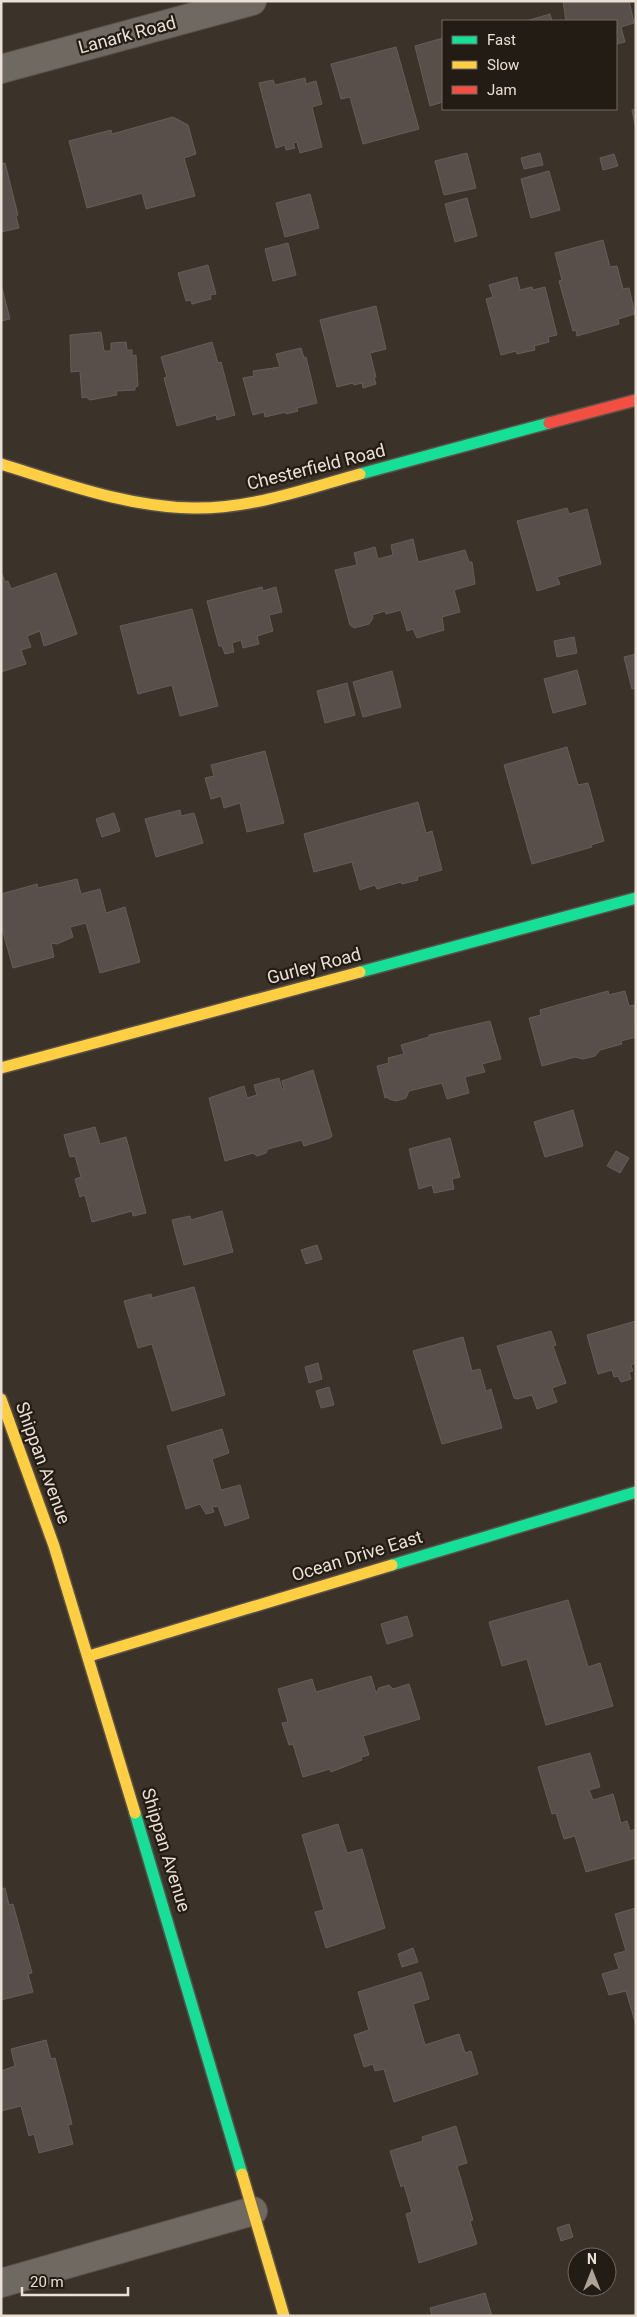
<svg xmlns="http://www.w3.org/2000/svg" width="637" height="2317" font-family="Roboto,sans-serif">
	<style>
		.building { fill: #584f4a; stroke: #665d59 }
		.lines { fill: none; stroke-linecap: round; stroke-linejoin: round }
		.street-casing { stroke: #5a5249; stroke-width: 30 }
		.fast-casing { stroke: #5a5249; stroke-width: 14 }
		.slow-casing { stroke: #5a5249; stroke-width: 14 }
		.jam-casing { stroke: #5a5249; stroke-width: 14 }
		.street { stroke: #6f6961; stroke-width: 28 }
		.fast { stroke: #16e098; stroke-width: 11 }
		.slow { stroke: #ffcf43; stroke-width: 11 }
		.jam { stroke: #f24e42; stroke-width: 11 }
		.labels { text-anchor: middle; stroke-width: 4.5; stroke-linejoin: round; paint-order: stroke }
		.street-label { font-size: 18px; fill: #eae0d5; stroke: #231c14 }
	</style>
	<rect width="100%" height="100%" fill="#3b332a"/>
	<path class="building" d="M563,1H629L634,23L621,27L625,42L616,44V21H566Z
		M550,14L552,21H526Z
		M443,38V102L430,106L415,46Z
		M396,47L419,129L363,144L350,97L341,99L331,64Z
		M305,78L306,84L316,81L322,104L312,107L322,147L300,153L297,142L293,143L295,148L286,150L285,145L276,148L259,83L273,80L275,85Z
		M636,109V129L632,110Z
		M173,117L188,125L196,154L184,158L195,196L146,209L142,193L87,208L69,141L111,130L112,134Z
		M467,153L476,188L444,195L435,161Z
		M540,153L543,165L524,169L521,158Z
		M614,154L618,166L603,170L600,158Z
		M5,163L18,215L16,216L19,228L1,232V164Z
		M549,171L560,210L531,218L521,179Z
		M310,194L319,228L285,237L276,203Z
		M467,198L477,236L455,242L445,204Z
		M603,240L610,267L617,266L623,289L629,288L635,314L618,319L619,324L577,336L576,330L573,331L559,281L562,280L555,253Z
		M288,243L296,275L273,281L265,249Z
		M208,265L216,294L210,295L211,299L192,304L191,300L186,301L178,273Z
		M517,277L520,290L532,287L533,290L545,287L557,335L548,337L549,342L534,346L535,350L517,354L516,351L501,355L486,299L493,297L489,285Z
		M1,284L10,319L1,321Z
		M376,306L386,349L370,353L376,377H374L376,384L363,388L362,383L354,385L353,383L337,387L320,320Z
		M101,332L104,351H111V343L126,342L127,350H132V356L136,355L138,386L135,387V390L116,391L117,395L90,400L86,397L82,398L80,371L71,372L70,335Z
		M212,342L218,363L221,362L235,415L217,420L216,415L177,426L164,378L167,377L161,357Z
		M301,348L304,358L306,357L317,403L297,408L298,411L286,414V412L265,417L264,412L253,415L243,378L254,376L253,371L280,367L276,354Z
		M567,508L569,514L587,509L601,564L557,577L560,584L537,591L517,521Z
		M413,539L418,562L465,550L469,562H472L475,584L454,590L460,612L442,617L444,630L417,638L413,629L407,631L401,610L386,614L385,611L372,615L373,618L369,624L354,628L350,625L335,570L357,565L354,553L375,547L378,559L393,555L391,545Z
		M1,571L5,582L8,581L11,589L56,573L77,634L44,646L40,631L27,636L31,647L21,650L26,664L1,672Z
		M262,587L263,591L276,587L282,612L269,615L273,631L257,636L259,644L243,648L241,640L232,643L234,652L225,654L222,646H219L207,601Z
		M192,609L218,706L180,716L172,685L138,694L120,626Z
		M574,637L577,653L557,657L554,641Z
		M636,654V688L632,689L624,657Z
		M577,670L586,704L553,713L544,679Z
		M392,671L401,707L363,717L353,682Z
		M347,683L355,715L325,723L317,691Z
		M567,747L578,785L588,783L604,841L591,845L592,847L532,864L504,765Z
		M265,751L284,823L247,832L240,803L224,808L221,796L211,799L205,778L214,776L211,765Z
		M418,802L426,833L432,831L442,870L417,877L418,880L402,884L401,882L377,889L375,885L360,890L352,862L314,872L304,834Z
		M180,810L181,816L194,813L203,843L156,857L145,819Z
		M114,813L120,831L102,837L96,819Z
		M77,879L81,894L100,889L106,913L125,907L140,962L100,973L86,923L70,927L73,937L57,944L51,943L54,957L13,968L1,925V894L37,884L38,888Z
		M608,991L609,995L625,991L629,1006L634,1005L636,1037L621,1041L622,1044L600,1050L595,1056L583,1059L575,1057L542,1066L529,1018L541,1015L540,1010Z
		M490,1021L501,1059L482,1064L485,1072L465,1077L469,1093L447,1099L442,1083L409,1091L406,1098L396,1101L389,1099L388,1097L385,1098L377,1066L389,1063L388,1058L404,1054L401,1045L429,1037V1035Z
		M313,1070L332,1136L330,1138L304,1146L302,1140L268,1149L266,1153L257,1156L253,1153L225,1161L209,1098L244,1086L247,1098L257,1095L254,1085L279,1078L282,1089H284L282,1081Z
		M573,1110L583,1146L545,1157L534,1122Z
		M95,1127L100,1144L126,1137L146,1213L133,1216L132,1211L92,1222L85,1195L80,1197L75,1179L81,1177L75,1156L70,1157L64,1135Z
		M450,1138L460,1177L452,1179L454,1189L434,1193L432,1185L419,1189L409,1149Z
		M616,1151L629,1158L620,1173L607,1166Z
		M222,1211L233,1252L184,1265L172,1220L190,1216L191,1220Z
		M317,1245L322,1259L306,1264L301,1250Z
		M194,1287L225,1395L172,1411L152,1344L138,1348L124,1301L151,1294L152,1298Z
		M636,1321V1363L631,1365L633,1371L629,1372L631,1379L621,1382L618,1376L614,1377L612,1370L598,1374L587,1335Z
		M551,1331L556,1345L553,1346L566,1383L552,1388L557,1402L537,1409L532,1395L517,1399L514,1398L497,1346Z
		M463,1337L472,1371L480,1369L486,1391L491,1389L502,1428L442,1444L413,1351Z
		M318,1363L322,1379L309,1383L305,1367Z
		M329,1387L334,1405L321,1408L316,1391Z
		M222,1429L229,1453L212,1459L221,1490L240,1485L249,1518L225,1526L218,1506L212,1507L214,1512L206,1514L200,1504L186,1509L167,1446Z
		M568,1600L588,1667L600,1663L613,1706L546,1725L527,1659L502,1666L489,1622Z
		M407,1616L413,1636L387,1644L381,1624Z
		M371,1676L376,1693L379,1688L389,1685L393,1689L409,1684L420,1719L363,1736L369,1755L361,1757L362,1760L331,1772L330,1769L303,1777L293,1744L289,1745L282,1723L288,1722L278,1689L312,1679L316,1692Z
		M590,1753L600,1787L589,1790L593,1800L613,1794L621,1823L627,1821L630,1831L636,1829V1858L586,1872L575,1836L564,1839L556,1813L552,1814L538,1767Z
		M338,1824L347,1853L362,1849L385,1928L326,1948L315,1912L324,1910L302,1835Z
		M5,1888L9,1905L13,1904L32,1973L28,1974L33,1992L1,2000V1889Z
		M636,1908V2025L626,1991L609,1995L602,1974L619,1969L614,1954L626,1951L615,1914Z
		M413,1948L418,1962L402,1967L398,1954Z
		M421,1972L429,1999L413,2004L425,2045L459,2034L465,2053L471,2051L478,2074L394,2102L384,2069L375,2071L373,2064L364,2067L354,2035L369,2030L358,1992Z
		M46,2040L51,2059L55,2058L72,2124L68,2125L73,2144L39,2153L34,2134L29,2136L21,2106L1,2111V2071L15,2066L11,2049Z
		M456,2126L467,2163L457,2166L473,2220L470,2221L477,2244L419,2263L406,2214L412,2212L404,2185L401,2187L390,2151L423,2141L422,2137Z
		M569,2224L573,2237L561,2241L557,2228Z
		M485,2293L492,2316H432L430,2308Z"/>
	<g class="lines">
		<defs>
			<path id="street" d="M1,69L252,1
				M1,2283L253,2211"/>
			<path id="fast" d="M360,474L549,423
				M360,972L636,898
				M392,1565L636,1492
				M135,1813L242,2174"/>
			<path id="slow" d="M1,464C63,483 127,507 193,508C250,509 306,489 360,474
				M1,1068L360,972
				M1,1399L54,1546L135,1813
				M89,1656L392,1565
				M242,2174L284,2316"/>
			<path id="jam" d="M549,423L636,400"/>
		</defs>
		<use href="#street" class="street-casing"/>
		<use href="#fast" class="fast-casing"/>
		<use href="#slow" class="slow-casing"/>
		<use href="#jam" class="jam-casing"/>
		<use href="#street" class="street"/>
		<use href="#fast" class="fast"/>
		<use href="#slow" class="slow"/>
		<use href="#jam" class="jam"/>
	</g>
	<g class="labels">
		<g class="street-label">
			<text transform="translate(127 35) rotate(-15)" y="6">Lanark Road</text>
			<text transform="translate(316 467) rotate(-14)" y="6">Chesterfield Road</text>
			<text transform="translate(314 966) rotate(-15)" y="6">Gurley Road</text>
			<text transform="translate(43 1463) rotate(70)" y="6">Shippan Avenue</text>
			<text transform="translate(357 1556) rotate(-17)" y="6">Ocean Drive East</text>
			<text transform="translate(166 1850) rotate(73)" y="6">Shippan Avenue</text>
		</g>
	</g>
	<rect width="637" height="2317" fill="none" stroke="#eae0d5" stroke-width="5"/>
	<rect x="442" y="20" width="175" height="90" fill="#231c14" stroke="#736a61"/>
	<rect x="452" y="36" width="25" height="8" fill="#16e098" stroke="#736a61"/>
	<text x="487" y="45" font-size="15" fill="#eae0d5">Fast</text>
	<rect x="452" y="61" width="25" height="8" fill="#ffcf43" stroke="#736a61"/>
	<text x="487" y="70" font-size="15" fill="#eae0d5">Slow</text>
	<rect x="452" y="86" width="25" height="8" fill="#f24e42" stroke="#736a61"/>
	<text x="487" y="95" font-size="15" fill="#eae0d5">Jam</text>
	<g transform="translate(592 2272)"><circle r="24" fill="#231c14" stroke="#736a61"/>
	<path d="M0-4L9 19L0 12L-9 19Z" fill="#ada399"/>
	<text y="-8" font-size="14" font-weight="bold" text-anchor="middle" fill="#eae0d5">N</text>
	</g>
	<path d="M22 2287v8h106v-8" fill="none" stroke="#eae0d5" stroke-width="2.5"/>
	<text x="30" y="2287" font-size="15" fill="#eae0d5" stroke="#231c14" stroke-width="4" paint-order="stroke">20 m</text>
</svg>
